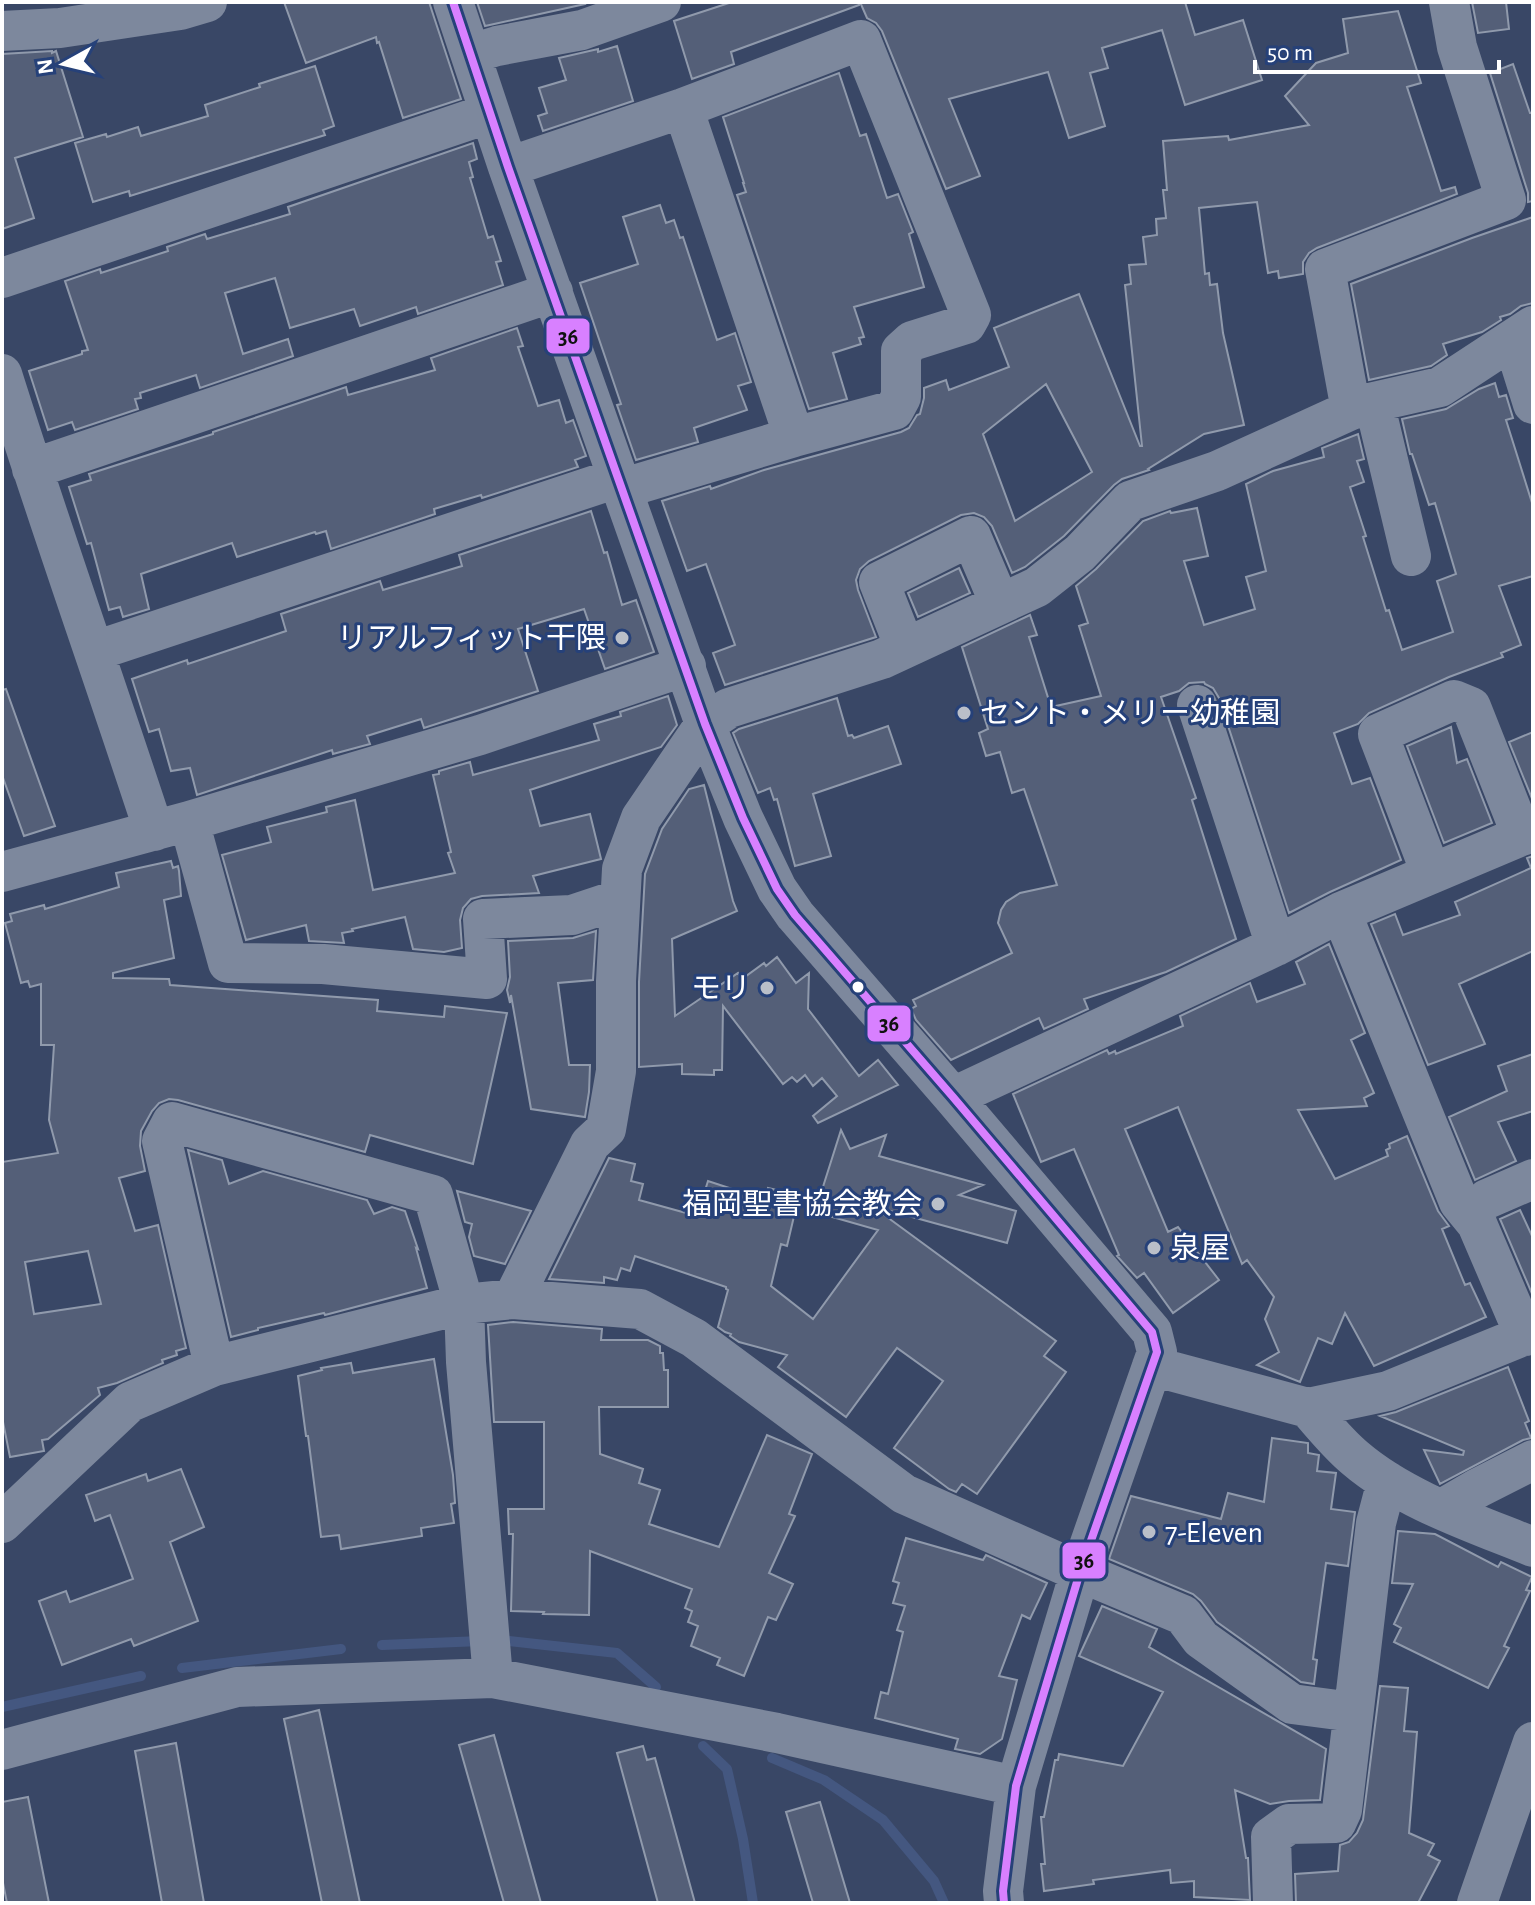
<svg xmlns="http://www.w3.org/2000/svg" width="1535" height="1905" font-family="'Alegreya Sans','Noto Sans JP',sans-serif">
	<style>
		.lines { fill: none; stroke-linecap: round; stroke-linejoin: round }
		.stream { stroke: #445780; stroke-width: 10 }
		.building { fill: #545f78; stroke: #909aac; stroke-width: 2; fill-rule: evenodd }
		.minor { stroke: #7d889d; stroke-width: 40 }
		.bus-1-casing { stroke: #264179; stroke-width: 14 }
		.bus-1 { stroke: #d880ff; stroke-width: 8 }
		.poi-dot { fill: #babfc9; stroke: #264179; stroke-width: 3 }
		.bus-dot { fill: #fff; stroke: #264179; stroke-width: 3 }
		.labels { text-anchor: middle; stroke-width: 6; stroke-linejoin: round; paint-order: stroke }
		.poi-label { font-size: 30px; fill: #fff; stroke: #264179; text-anchor: end }
		.line-badge { stroke: #264179; stroke-width: 3 }
		.pale-badge-label { font-size: 22px; text-anchor: middle; font-weight: bold; fill: #111 }
	</style>
	<rect width="100%" height="100%" fill="#394766"/>
	<g class="lines">
		<path class="stream" d="M509,1641L617,1653L656,1687
			M382,1645L481,1641
			M182,1668L341,1649
			M2,1707L141,1676
			M703,1746L727,1769L743,1839L753,1903
			M772,1758L824,1780L883,1820L934,1881L944,1903"/>
	</g>
	<path class="building" d="M284,2H429L461,99L403,118L379,42L377,43L376,37L306,63Z
		M477,2H584L585,4L485,26Z
		M732,2H859V5L731,52L734,64L692,79L674,21Z
		M860,2H1185L1195,35L1243,20L1262,80L1185,105L1162,30L1102,48L1108,68L1090,73L1105,126L1069,138L1048,72L949,99L980,176L946,189L882,31L876,23L867,18Z
		M1472,2H1506L1509,29L1478,33Z
		M1398,11L1421,83L1407,87L1432,163L1441,191L1455,187L1457,194L1317,248L1309,253L1303,262V274L1279,278L1278,271L1268,273L1257,202L1199,208L1205,274L1209,273L1210,285L1217,284L1223,333L1244,425L1204,434L1148,469L1149,470L1122,479L1114,485L1064,536L1025,567L1012,573L992,526L984,517L974,513L961,515L869,561L860,569L856,580L858,590L876,637L725,685L713,653L735,645L706,564L687,571L662,501L710,486L711,489L764,470L901,432L909,428L917,415L920,414L924,398V388L946,380L949,390L1009,367L994,328L1079,294L1140,446H1142L1125,285L1131,284L1129,265L1146,264L1143,237L1157,235L1156,219L1166,218L1163,190H1167L1163,141L1228,136L1229,140L1309,125L1285,96L1316,63L1348,53L1343,19ZM1046,384L1092,472L1015,521L983,434Z
		M617,46L633,101L543,131L538,116L547,113L539,88L566,80L559,58L598,49V52Z
		M52,51V53L56,51L83,137L15,158L34,218L2,229V54Z
		M1513,64L1530,113H1533V201L1528,202V193L1490,73Z
		M315,66L334,126L323,130L325,135L130,196L129,191L93,202L75,143L106,134L107,137L138,127L141,136L208,116L205,105L260,87L259,84Z
		M839,73L860,136L866,134L887,198L898,194L913,232L909,234L924,287L854,307L864,337L859,338L861,344L833,353L847,399L809,409L737,195L746,192L743,183H744L723,117Z
		M473,143L477,159L469,162L473,177L470,178L488,238L493,236L501,261L496,262L503,285L418,314L416,307L360,326L354,309L290,328L275,278L225,293L243,354L288,339L293,356L200,388L196,375L140,393L141,398L135,399L138,409L75,430L72,422L48,430L29,371L82,354V351L88,350L65,281L100,269L101,273L168,251L167,247L205,234L207,239L290,214L288,207Z
		M660,205L666,223L674,220L680,238L683,237L717,340L735,333L751,382L738,386L747,410L694,428L698,442L636,460L617,405L621,404L580,283L638,264L623,217Z
		M1533,217V303L1521,306L1510,314L1500,317L1501,320L1482,332L1443,344L1447,355L1431,366L1369,380L1351,284L1472,238Z
		M517,328L523,346L518,347L538,406L559,400L566,423L573,420L586,456L575,460L578,467L482,498L481,495L434,509L435,514L331,549L326,531L316,534L315,532L237,557L232,543L141,574L149,609L123,617L120,607L109,610L91,543L87,544L69,487L91,480L89,474L213,434V432L346,387L348,395L435,370L431,358Z
		M1495,383L1499,397L1506,395L1513,418L1506,420L1533,506V576L1499,586L1521,645L1501,653L1503,657L1449,677L1369,713L1358,724L1334,733L1352,784L1370,778L1401,860L1330,892L1289,913L1219,698L1213,688L1205,684L1204,682L1189,683L1179,691L1161,697L1196,798L1192,800L1236,939L1166,972L1084,999L1088,1009L1044,1029L1039,1018L951,1060L916,1020L911,1009L916,1006L913,1000L1012,953L998,923L1001,910L1006,902L1020,893L1057,885L1024,789L1012,793L1000,752L986,756L979,733L988,729L962,647L1030,615L1037,635L1029,637L1051,707L1101,696L1079,626L1088,623L1076,586L1096,569L1143,521L1170,511L1171,513L1197,508L1208,556L1184,561L1204,625L1255,609L1246,577L1266,571L1246,484L1273,471L1324,457L1322,448L1358,434L1364,459L1357,461L1364,482L1350,487L1366,536L1363,537L1386,611L1389,610L1402,650L1453,632L1437,581L1456,574L1435,503L1429,505L1412,454H1410L1402,419L1446,409L1479,389Z
		M591,511L604,553L607,552L622,605L636,600L654,652L605,669L584,609L518,629L538,691L424,728L421,719L367,736L370,744L333,754L332,750L197,795L190,768L171,771L159,729L149,732L132,679L187,660L188,664L286,631L281,614L380,581L383,590L462,566L459,555Z
		M959,568L970,593L918,617L908,593Z
		M6,689L55,826L24,836L2,775V690Z
		M668,696L677,725L661,747L530,790L540,826L590,814L601,859L533,876L539,893L482,896L471,899L463,908L460,920L462,948L444,952L413,949L405,917L352,929L353,931L342,933L344,943L309,941L306,925L246,940L222,855L271,842L267,827L327,812L326,807L355,800L373,890L455,873L448,853L451,852L433,775L439,774V771L470,762L473,775L599,740L594,724L621,716L620,712Z
		M837,698L848,736L852,735L854,738L888,726L901,764L813,794L831,856L795,866L777,799L774,800L770,788L758,793L733,733L739,729Z
		M1451,727L1457,763L1467,759L1492,823L1444,843L1407,746Z
		M1533,732V801L1509,742Z
		M704,785L733,901L737,911L672,939L675,1016L738,973L742,979L764,963L766,966L777,957L796,983L809,973L808,1009L859,1076L878,1060L898,1085L818,1123L813,1116L837,1096L822,1078L813,1086L805,1075L797,1082L792,1077L783,1084L723,1006L722,1070H714V1075L682,1074V1064L639,1067V982L645,874L662,829L689,789Z
		M1533,856V951L1459,984L1485,1044L1428,1065L1371,924L1395,914L1403,935L1460,915L1455,902L1531,868L1527,858Z
		M171,861L173,868L178,866L179,871L181,896L164,900L174,958L113,973V978L169,979L170,985L378,1000L377,1011L444,1017L445,1006L507,1013L473,1164L370,1135L365,1152L178,1100L169,1099L159,1103L152,1111L141,1131L140,1146L145,1171L119,1178L135,1231L158,1225L186,1348L176,1351L177,1355L162,1360L163,1363L117,1383L98,1388L100,1395L48,1439L42,1440L44,1451L10,1457L2,1417V1162L58,1153L49,1120L54,1045H41V984L30,987L28,981L21,983L5,923L12,921L10,914L44,905L45,909L119,887L116,873ZM88,1251L101,1304L34,1314L25,1262Z
		M596,931L593,980L558,983L569,1065H590L589,1092L585,1117L531,1109L511,995L510,1003L507,990L510,977L508,941L573,938Z
		M1329,944L1365,1033L1351,1040L1374,1093L1364,1098L1367,1106L1298,1110L1335,1179L1388,1156L1386,1150L1390,1148L1389,1144L1407,1136L1438,1211L1449,1226L1442,1229L1465,1285L1470,1283L1486,1317L1374,1366L1345,1313L1332,1344L1318,1338L1300,1382L1257,1365L1279,1352L1265,1319L1274,1297L1247,1260L1242,1264L1178,1107L1125,1129L1168,1232L1178,1227L1219,1280L1173,1313L1144,1273L1137,1278L1117,1256L1119,1255L1074,1149L1041,1162L1013,1094L1107,1050L1109,1054L1115,1051L1116,1054L1183,1026L1180,1016L1250,983L1257,1002L1305,984L1296,962Z
		M1533,1054V1111L1498,1122L1516,1161L1475,1180L1449,1117L1507,1091L1498,1066Z
		M841,1130L850,1149L886,1135L879,1156L983,1185L959,1195L1016,1211L1007,1243L872,1206L1056,1341L1044,1356L1066,1372L977,1494L962,1484L956,1492L949,1489L894,1448L943,1381L897,1348L846,1417L778,1367L787,1355L739,1342L730,1336L731,1334L725,1332L718,1327L728,1290L726,1289V1287L635,1256L630,1271L621,1268L617,1280L604,1277V1283L549,1279L609,1158L635,1164L631,1181L643,1184L639,1200L697,1216L708,1181L766,1200L768,1188L799,1195L787,1246L781,1244L771,1286L813,1319L878,1230L815,1212Z
		M188,1150L222,1160L229,1184L263,1171L367,1200L374,1214L392,1207L405,1211L418,1249L416,1248L427,1288L325,1315L324,1313L258,1328V1330L231,1337Z
		M457,1191L531,1211L505,1264L474,1256L469,1237L472,1224L465,1222Z
		M1520,1210L1533,1238V1296L1500,1219Z
		M513,1322L602,1329L601,1340H648L660,1346V1353H663L664,1370H668V1407H599L600,1454L643,1469L639,1483L660,1490L649,1524L719,1547L767,1435L812,1454L789,1514L795,1516L769,1573L793,1584L776,1620L768,1617L744,1676L717,1665L720,1658L691,1646L698,1626L688,1622L692,1611L685,1608L692,1589L590,1551L589,1615L543,1614L544,1612L511,1611L513,1534H509L508,1509H544V1422H494L488,1325Z
		M434,1359L453,1475L455,1503L451,1504L454,1523L421,1528L422,1536L341,1549L339,1535L321,1537L308,1436H306L298,1376L322,1370L321,1368L351,1363L353,1373Z
		M1508,1367L1529,1421L1525,1423L1531,1438L1523,1440L1440,1484L1424,1450L1463,1455L1464,1451L1380,1416L1396,1412Z
		M1272,1438L1308,1443V1453L1319,1455L1317,1471L1336,1473L1331,1509L1355,1512L1348,1566L1326,1563L1313,1659L1317,1660L1314,1684L1301,1682L1217,1622L1201,1601L1193,1594L1109,1559L1131,1496L1221,1519L1228,1493L1264,1502Z
		M181,1469L204,1527L170,1542L198,1621L134,1646L131,1639L62,1665L39,1601L66,1591L70,1602L133,1579L110,1515L95,1521L86,1495L146,1474L148,1481Z
		M1398,1531L1435,1534L1498,1567L1501,1562L1532,1577L1526,1590L1530,1591L1504,1646L1509,1648L1488,1688L1394,1642L1401,1628L1394,1624L1413,1584L1392,1583Z
		M906,1538L983,1560L986,1555L1047,1583L1030,1619L1022,1615L999,1676L1017,1680L1002,1739L980,1754L955,1749L958,1739L875,1718L881,1692L888,1694L903,1632L897,1630L905,1606L893,1603L899,1583L893,1581Z
		M1102,1606L1157,1629L1149,1647L1326,1749L1320,1800L1289,1801L1270,1804L1235,1790L1246,1858H1248L1250,1900L1194,1897V1881L1171,1883L1170,1870L1093,1880L1094,1884L1044,1891L1041,1864H1045L1041,1817H1044L1055,1760H1058L1059,1754L1123,1766L1163,1692L1079,1656Z
		M1380,1686L1408,1688L1404,1731L1417,1732L1409,1833L1434,1844L1428,1855L1440,1861L1418,1903H1296L1295,1874L1338,1871L1340,1845L1349,1842L1357,1833L1363,1820Z
		M319,1710L360,1903H322L284,1719Z
		M494,1735L541,1903H504L459,1745Z
		M176,1743L204,1903H162L135,1751Z
		M643,1746L647,1760L655,1758L695,1903H658L617,1753Z
		M28,1797L49,1903H7L2,1878V1802Z
		M820,1802L850,1903H813L786,1812Z"/>
	<g class="lines">
		<path class="minor" d="M453,2L508,167L705,724L743,818L777,889L795,915L953,1097L1152,1332L1157,1352L1080,1572L1016,1786L1003,1891L1004,1903
			M2,31L60,28L180,10L207,2
			M471,54L497,46L582,30L661,2
			M683,108L794,437
			M508,167L683,108L861,40L971,315L966,324L912,341L901,351V397L894,410L794,437L621,489
			M2,278L490,113
			M1513,340L1533,404
			M2,374C50,527 104,678 154,831
			M1374,402L1411,556
			M1351,410L1325,269L1506,200L1457,47L1449,2
			M32,469L553,292
			M905,648L879,582L971,536L1000,604
			M95,651L617,478
			M1197,705L1276,946
			M189,821L228,963L323,964L487,979L483,919L572,915L620,899
			M2,872L189,821L480,735L686,666
			M1431,873L1378,734L1454,700L1471,707L1522,836
			M1341,912L1459,1202L1477,1224L1525,1336
			M953,1097L1276,946L1341,912L1533,831
			M1469,1214L1487,1199L1533,1179
			M513,1299L590,1144L606,1129L616,1071V981L622,869L641,818L705,724L729,708L882,659L1037,587L1080,553L1130,501L1217,471L1351,410L1374,402L1440,387L1533,326
			M214,1366L162,1141L172,1122L433,1195L464,1304L466,1362L493,1678
			M1152,1366L1308,1408L1388,1391L1533,1332
			M1308,1408C1323,1425 1338,1444 1355,1458C1404,1500 1474,1523 1533,1547
			M1442,1509L1478,1488L1533,1460
			M2,1523L130,1402L214,1366L464,1304L513,1299L640,1309L694,1338L904,1494L1080,1572L1183,1615L1201,1639L1292,1704L1353,1712
			M2,1750L237,1687L493,1678L777,1733L1016,1786
			M1273,1903L1271,1837L1289,1824L1336,1823L1342,1810L1376,1523L1387,1481
			M1477,1903L1533,1742"/>
		<defs>
			<path id="bus-1" d="M453,2L508,167L705,724L743,818L777,889L795,915L953,1097L1152,1332L1157,1352L1080,1572L1016,1786L1003,1891L1004,1903"/>
		</defs>
		<use href="#bus-1" class="bus-1-casing"/>
		<use href="#bus-1" class="bus-1"/>
	</g>
	<g class="poi-dot">
		<circle cx="622" cy="638" r="8"/>
		<circle cx="964" cy="713" r="8"/>
		<circle cx="767" cy="988" r="8"/>
		<circle cx="938" cy="1204" r="8"/>
		<circle cx="1154" cy="1248" r="8"/>
		<circle cx="1149" cy="1532" r="8"/>
	</g>
	<circle class="bus-dot" cx="858" cy="987" r="7"/>
	<g class="labels">
		<g class="poi-label">
			<text x="606" y="648">リアルフィット干隈</text>
			<text x="980" y="723" text-anchor="start">セント・メリー幼稚園</text>
			<text x="751" y="998">モリ</text>
			<text x="922" y="1214">福岡聖書協会教会</text>
			<text x="1170" y="1258" text-anchor="start">泉屋</text>
			<text x="1165" y="1542" text-anchor="start">7-Eleven</text>
		</g>
	</g>
	<g class="line-badge">
		<rect x="545" y="317" width="46" height="38" rx="8" fill="#d880ff"/>
		<rect x="866" y="1004" width="46" height="39" rx="8" fill="#d880ff"/>
		<rect x="1061" y="1541" width="46" height="39" rx="8" fill="#d880ff"/>
	</g>
	<g class="pale-badge-label">
		<text x="568" y="344">36</text>
		<text x="889" y="1031">36</text>
		<text x="1084" y="1568">36</text>
	</g>
	<rect width="1535" height="1905" fill="none" stroke="#ffffff" stroke-width="8"/>
	<g transform="translate(64 64) rotate(262)" stroke="#264179" stroke-width="6" paint-order="stroke">
	<path d="M0-6L14 30L0 20L-14 30Z" fill="#ffffff"/>
	<text y="-12" font-size="22" font-weight="bold" text-anchor="middle" fill="#ffffff">N</text>
	</g>
	<path d="M1255 60v12h244v-12" fill="none" stroke="#ffffff" stroke-width="4"/>
	<text x="1267" y="60" font-size="24" fill="#ffffff" stroke="#264179" stroke-width="6" paint-order="stroke">50 m</text>
</svg>
